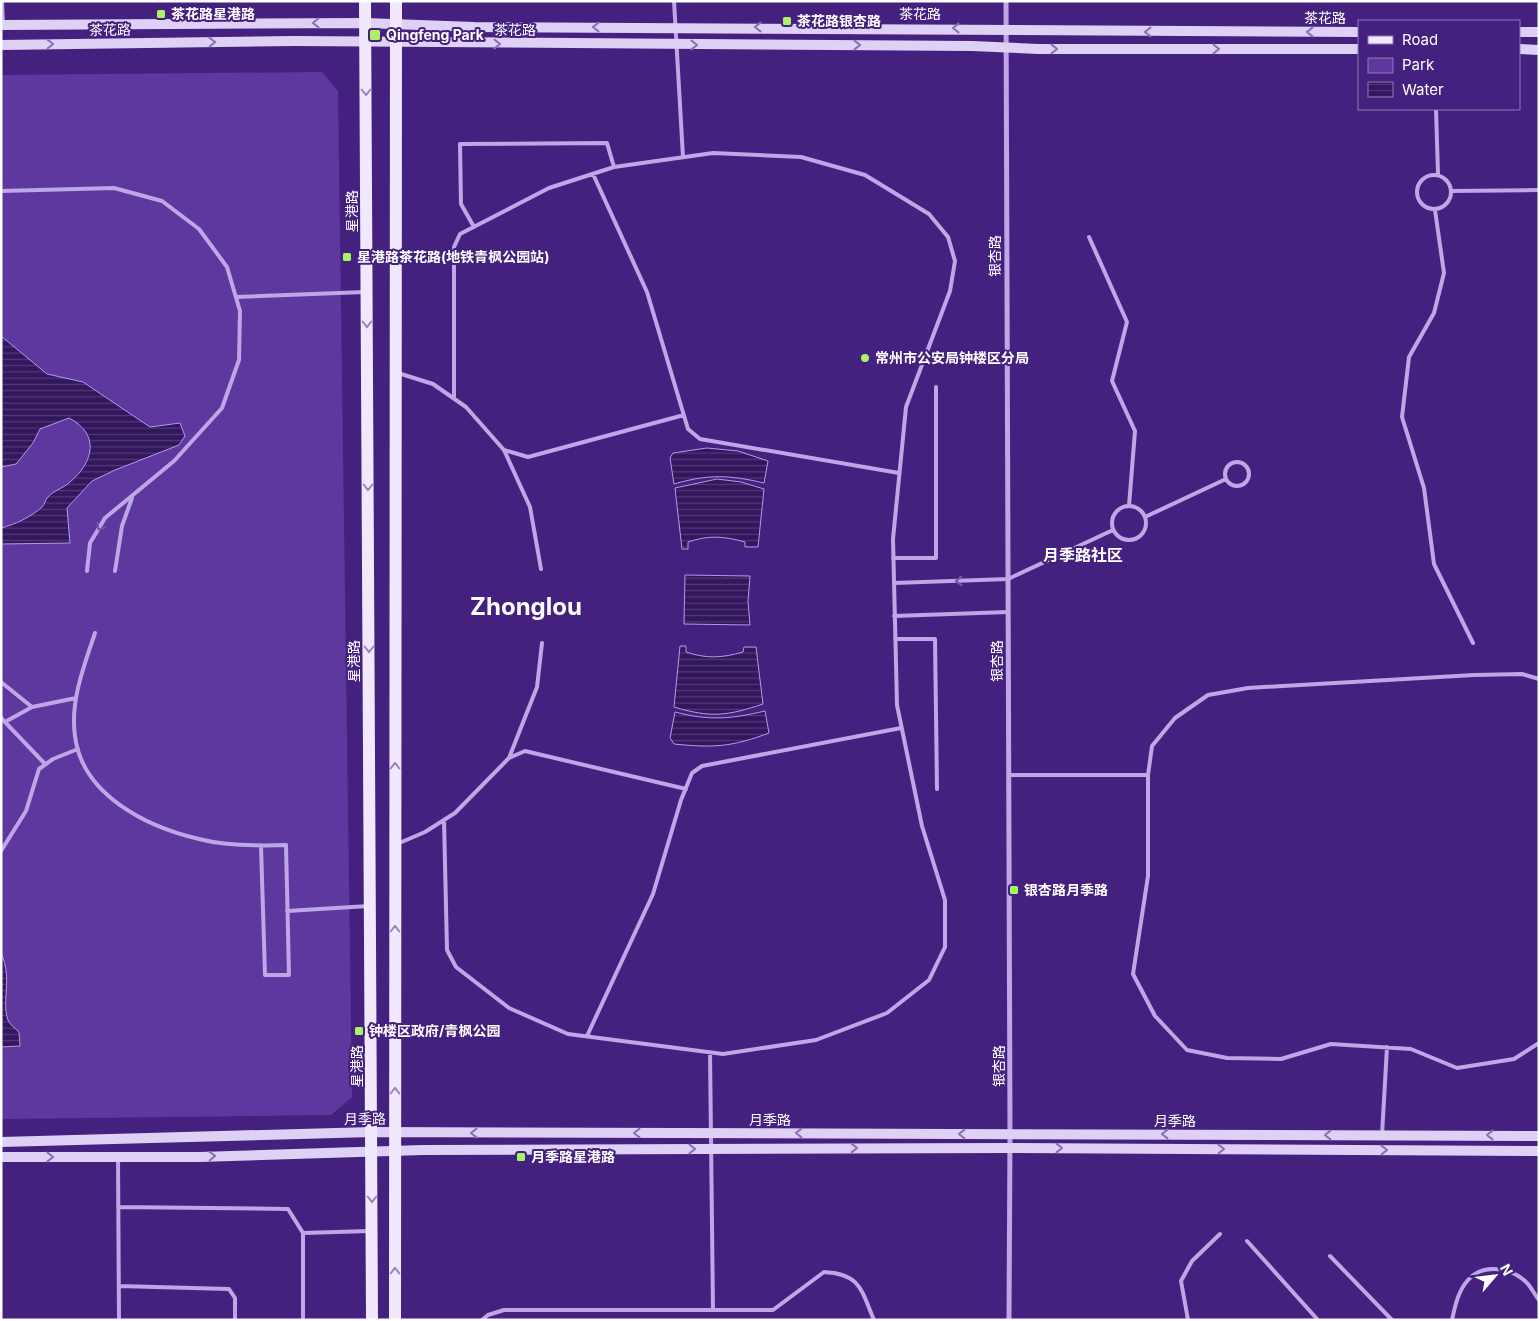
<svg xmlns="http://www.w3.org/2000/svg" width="1540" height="1321" font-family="Inter,'Noto Sans SC',sans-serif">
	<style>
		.park { fill: #5e389f }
		.water { fill: url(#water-rules); stroke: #b69ae8 }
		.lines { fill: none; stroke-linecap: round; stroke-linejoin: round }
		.lane { stroke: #bea6e7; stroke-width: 4 }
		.street { stroke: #bea6e7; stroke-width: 5 }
		.secondary { stroke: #dfd0f6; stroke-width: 10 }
		.primary { stroke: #f1e8fd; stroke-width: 12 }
		.oneway { stroke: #8a70b5 }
		.oneway2 { stroke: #9b84be }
		.oneway3 { stroke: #7556a9 }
		.poi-dot { fill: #a9f368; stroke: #45217f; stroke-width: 2 }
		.labels { text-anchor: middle; stroke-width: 4; stroke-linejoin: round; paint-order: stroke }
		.poi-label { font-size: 14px; font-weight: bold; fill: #fff; stroke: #45217f; text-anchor: start }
		.street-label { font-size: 14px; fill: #fff; stroke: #45217f }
		.quarter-label { font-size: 16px; font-weight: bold; fill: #fff; stroke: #45217f }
		.town-label { font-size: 24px; font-weight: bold; fill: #fff; stroke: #45217f }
	</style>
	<defs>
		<pattern id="water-rules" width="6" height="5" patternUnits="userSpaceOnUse" patternTransform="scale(1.25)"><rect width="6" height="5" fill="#33175e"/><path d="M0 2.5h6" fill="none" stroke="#523a76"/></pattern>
	</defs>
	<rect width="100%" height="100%" fill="#45217f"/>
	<path class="park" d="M322,72L338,91L352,1097L331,1115L1,1119V75Z"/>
	<path class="water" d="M1,336L47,374L83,382L150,427L180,423L185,436L179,445L115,470L92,481L67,508L70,543L1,544V528C16,524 31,517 42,507C45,504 45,500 48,497C54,490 64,488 70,482C94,462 100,434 69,418L40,429L33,443L16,464L1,467Z
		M707,448L738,451L768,461L764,483C730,475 708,474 674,484L670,458L673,453Z
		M717,479L741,482L764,489L758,547H745V542C723,536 709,535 688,542V549H682L675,488Z
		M685,575L750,576L748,601L750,625L684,624Z
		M680,646H686V652C707,659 722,658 743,652L744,647H756L763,704C727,716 711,718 674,707Z
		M765,711L769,733C732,747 713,748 674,744L670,738L675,712C709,721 731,719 765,711Z
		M1,953C13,979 1,1000 8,1020C10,1025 15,1028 19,1032L20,1046L1,1047Z"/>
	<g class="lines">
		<path class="lane" d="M2,1L3,24
			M674,1L683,157
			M1436,109L1438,174
			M593,174L647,292L688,429L700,439L899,473
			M1417 192a17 17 0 1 1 34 0a17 17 0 1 1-34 0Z
			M1,191L114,188L162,201L199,229L227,267L240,311L239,360L222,408L174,461L105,518L90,543L87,571
			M1452,191L1539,190
			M1435,210L1444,273L1434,313L1409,357L1402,417L1424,488L1434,564L1473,643
			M474,227L461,204L460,144L607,143L614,167
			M1089,237L1127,322L1112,381L1135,431L1129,506
			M236,297L365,292
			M398,373L433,384L466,407L504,450L530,507L541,569
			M504,450L528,457L684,415
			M1225 474a12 12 0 1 1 24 0a12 12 0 1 1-24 0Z
			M1112 523a17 17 0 1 1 34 0a17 17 0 1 1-34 0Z
			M1145,517L1226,479
			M893,558H936V387
			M115,571L122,526L132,498
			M894,583L1008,579L1113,530
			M894,616L1008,612
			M95,633C84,666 70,701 75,736C82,795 147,827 199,839C226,846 258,846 286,845L289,975H265L261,846
			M895,639H935L937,789
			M1539,679L1522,674L1474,675L1248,688L1208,695L1175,718L1152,746L1148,775V876L1133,974L1155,1016L1187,1050L1227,1058L1281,1059L1331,1044L1411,1049L1457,1068L1514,1059L1539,1043
			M1,682L32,707
			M1,718L45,764
			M5,722L32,707L76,698
			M509,758L525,751L686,789
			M1009,775H1148
			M444,820L447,950L456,967L509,1008L568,1034L723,1054L816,1040L887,1013L929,980L945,947V900L922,826L897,705L893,539L906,407L950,291L955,261L948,237L929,214L865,175L801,157L713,153L614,167L549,188L460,234L454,247V399
			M397,844L425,832L455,813L509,758L537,687L542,643
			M1,851L26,811L39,769L53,759L78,749
			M287,911L369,906
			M587,1036L653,894L681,800L692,773L702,766L901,728
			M710,1052L713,1310
			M1382,1135L1387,1047
			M118,1157L119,1320
			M118,1207L288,1209L303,1233V1320
			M303,1233L369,1231
			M1247,1241L1318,1320
			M1330,1256L1392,1320
			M119,1286L229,1289L235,1298V1320
			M482,1320L488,1315L504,1310H773L824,1272C861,1274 861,1290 874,1320
			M1188,1320L1181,1281L1192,1261L1220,1234
			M1452,1320C1455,1306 1458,1291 1468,1280C1484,1262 1513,1268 1528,1284C1532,1289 1535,1295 1539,1300"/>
		<path class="street" d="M1006,1L1010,1134L1009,1320"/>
		<path class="secondary" d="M1,25L365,23L474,27L1359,32
			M1519,32H1539
			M1,45L295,41L972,46L1038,49H1359
			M1519,49L1539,50
			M1,1142L372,1132L1539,1136
			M1,1157H199L423,1150L1010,1148L1539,1151"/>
		<path class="primary" d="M365,1L372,1320
			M395,1320L396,1"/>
	</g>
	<defs><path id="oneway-chevron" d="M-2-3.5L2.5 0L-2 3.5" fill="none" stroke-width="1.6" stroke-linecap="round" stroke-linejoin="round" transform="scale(1.25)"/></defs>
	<g class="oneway">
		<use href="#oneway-chevron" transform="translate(316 23) rotate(179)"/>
		<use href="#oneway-chevron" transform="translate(596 27) rotate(-180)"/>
		<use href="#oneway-chevron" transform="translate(758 27) rotate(-180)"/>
		<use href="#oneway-chevron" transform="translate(956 28) rotate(-180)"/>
		<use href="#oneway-chevron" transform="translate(1148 32) rotate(-180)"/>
		<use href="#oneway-chevron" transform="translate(1310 32) rotate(-180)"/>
		<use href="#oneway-chevron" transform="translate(212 42) rotate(-1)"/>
		<use href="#oneway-chevron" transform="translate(50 44) rotate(-1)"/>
		<use href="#oneway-chevron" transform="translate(497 44)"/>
		<use href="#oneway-chevron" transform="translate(694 45)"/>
		<use href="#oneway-chevron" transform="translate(857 45)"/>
		<use href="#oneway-chevron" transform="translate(1054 49)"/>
		<use href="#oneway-chevron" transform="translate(1216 49)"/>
		<use href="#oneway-chevron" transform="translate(474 1133) rotate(-180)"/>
		<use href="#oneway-chevron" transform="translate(637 1133) rotate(-180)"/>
		<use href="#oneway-chevron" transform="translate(799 1133) rotate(-180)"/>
		<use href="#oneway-chevron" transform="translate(962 1134) rotate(-180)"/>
		<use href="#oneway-chevron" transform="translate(1165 1134) rotate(-180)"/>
		<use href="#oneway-chevron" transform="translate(1328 1135) rotate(-180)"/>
		<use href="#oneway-chevron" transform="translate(1490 1135) rotate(-180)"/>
		<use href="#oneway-chevron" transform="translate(854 1148)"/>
		<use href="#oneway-chevron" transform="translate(1059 1148)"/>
		<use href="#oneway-chevron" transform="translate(692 1149)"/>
		<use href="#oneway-chevron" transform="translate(1221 1149)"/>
		<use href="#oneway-chevron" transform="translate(1384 1150)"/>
		<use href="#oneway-chevron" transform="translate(212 1156) rotate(-3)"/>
		<use href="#oneway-chevron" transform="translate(50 1157)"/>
	</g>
	<g class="oneway2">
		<use href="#oneway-chevron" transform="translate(366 92) rotate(90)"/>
		<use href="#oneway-chevron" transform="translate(367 324) rotate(90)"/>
		<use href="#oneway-chevron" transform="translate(368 487) rotate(90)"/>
		<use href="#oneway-chevron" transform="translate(369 649) rotate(90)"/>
		<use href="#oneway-chevron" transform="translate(395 766) rotate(-90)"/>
		<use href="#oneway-chevron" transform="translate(395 929) rotate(-90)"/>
		<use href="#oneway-chevron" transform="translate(395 1091) rotate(-90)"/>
		<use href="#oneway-chevron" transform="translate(372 1199) rotate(90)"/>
		<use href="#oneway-chevron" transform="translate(395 1271) rotate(-90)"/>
	</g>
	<g class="oneway3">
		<use href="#oneway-chevron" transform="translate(100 527) rotate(122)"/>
		<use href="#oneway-chevron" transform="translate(959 581) rotate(178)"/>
	</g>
	<g class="poi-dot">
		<rect x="156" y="9" width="10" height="10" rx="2.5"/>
		<rect x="782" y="16" width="10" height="10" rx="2.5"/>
		<rect x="369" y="29" width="12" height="12" rx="2.5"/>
		<rect x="342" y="252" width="10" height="10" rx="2.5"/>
		<circle cx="865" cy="358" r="5"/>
		<rect x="1009" y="885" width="10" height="10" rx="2.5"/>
		<rect x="354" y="1026" width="10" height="10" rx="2.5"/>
		<rect x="516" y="1152" width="10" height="10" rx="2.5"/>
	</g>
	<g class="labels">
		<g class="poi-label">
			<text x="171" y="19">茶花路星港路</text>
			<text x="797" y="26">茶花路银杏路</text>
			<text x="386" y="40">Qingfeng Park</text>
			<text x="357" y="262">星港路茶花路(地铁青枫公园站)</text>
			<text x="875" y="363">常州市公安局钟楼区分局</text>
			<text x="1024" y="895">银杏路月季路</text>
			<text x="369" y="1036">钟楼区政府/青枫公园</text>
			<text x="531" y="1162">月季路星港路</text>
		</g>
		<g class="street-label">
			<text x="920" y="19">茶花路</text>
			<text x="1325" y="23">茶花路</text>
			<text transform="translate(110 30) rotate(-1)" y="5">茶花路</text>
			<text x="515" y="35">茶花路</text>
			<text transform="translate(352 211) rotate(-90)" y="5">星港路</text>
			<text transform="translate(995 256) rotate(-90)" y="5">银杏路</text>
			<text transform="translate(354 661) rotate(-90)" y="5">星港路</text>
			<text transform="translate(997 661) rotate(-90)" y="5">银杏路</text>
			<text transform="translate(357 1066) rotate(-90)" y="5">星港路</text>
			<text transform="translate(999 1066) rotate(-90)" y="5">银杏路</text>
			<text transform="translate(365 1119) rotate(-1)" y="5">月季路</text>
			<text x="770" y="1125">月季路</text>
			<text x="1175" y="1126">月季路</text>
		</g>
		<g class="quarter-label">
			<text x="1083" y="561">月季路社区</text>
		</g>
		<g class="town-label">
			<text x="526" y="615">Zhonglou</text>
		</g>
	</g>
	<rect width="1540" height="1321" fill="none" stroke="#ffffff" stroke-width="5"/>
	<rect x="1358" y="20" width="162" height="90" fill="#45217f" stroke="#8f7ab2"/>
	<rect x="1368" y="36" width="25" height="8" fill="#f1e8fd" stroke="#8f7ab2"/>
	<text x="1402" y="45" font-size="15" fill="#ffffff">Road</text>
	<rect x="1368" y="58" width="25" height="15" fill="#5e389f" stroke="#8f7ab2"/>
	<text x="1402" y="70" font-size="15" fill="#ffffff">Park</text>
	<rect x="1368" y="82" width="25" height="15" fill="url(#water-rules)" stroke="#8f7ab2"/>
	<text x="1402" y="95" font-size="15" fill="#ffffff">Water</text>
	<g transform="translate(1495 1276) rotate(62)" stroke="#45217f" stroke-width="4" paint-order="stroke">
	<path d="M0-4L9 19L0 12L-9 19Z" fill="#ffffff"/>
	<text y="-8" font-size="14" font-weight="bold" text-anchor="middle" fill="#ffffff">N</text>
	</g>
</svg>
